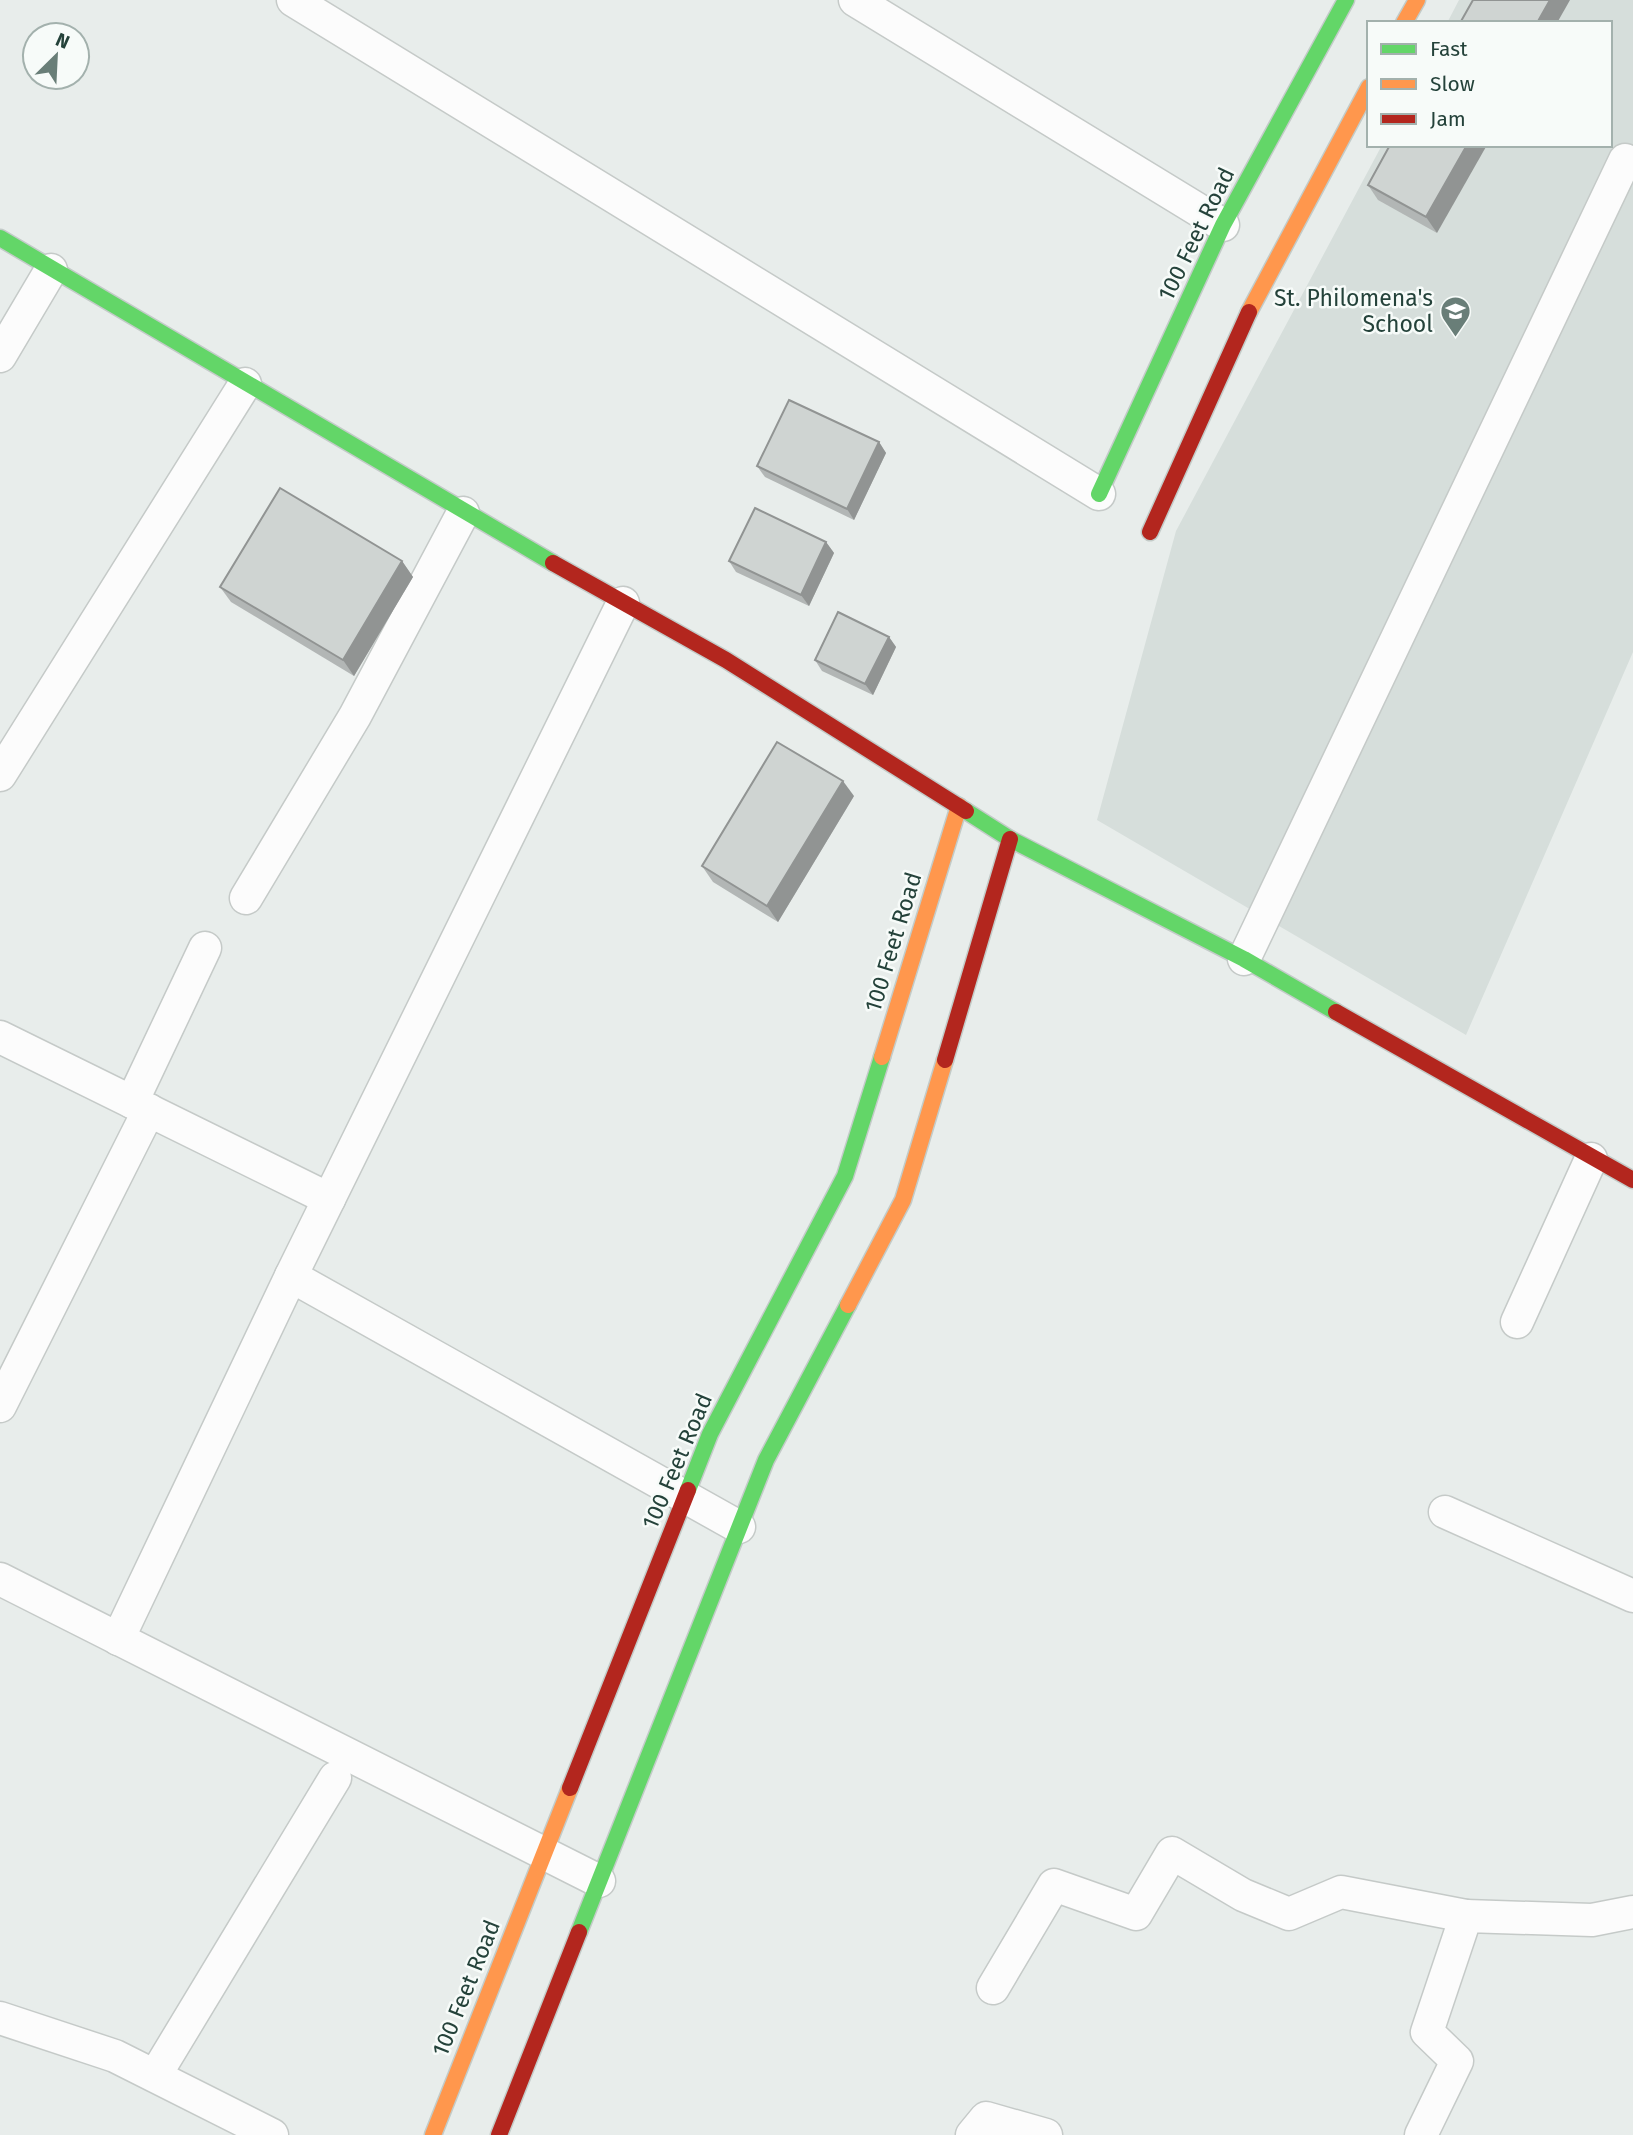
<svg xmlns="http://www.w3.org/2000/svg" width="1633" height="2135" font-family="'Fira Sans',sans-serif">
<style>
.built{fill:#d6dedb}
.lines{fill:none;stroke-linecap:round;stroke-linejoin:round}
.street-casing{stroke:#c5cac8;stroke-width:35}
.fast-casing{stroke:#c3cbc8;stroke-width:19}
.slow-casing{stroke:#c3cbc8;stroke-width:19}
.jam-casing{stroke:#c3cbc8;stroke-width:19}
.street{stroke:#fcfcfc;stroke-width:32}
.fast{stroke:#63d668;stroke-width:16}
.slow{stroke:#ff974d;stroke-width:16}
.jam{stroke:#b3261e;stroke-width:16}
.wall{fill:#b2b6b5}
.shaded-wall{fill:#919493}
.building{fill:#cfd4d2;stroke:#919493;stroke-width:2}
.labels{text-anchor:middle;stroke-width:5;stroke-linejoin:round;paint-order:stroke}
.street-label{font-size:23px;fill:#24423a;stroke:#f7fbf9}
.poi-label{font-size:23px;fill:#24423a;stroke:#f7fbf9;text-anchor:end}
</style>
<rect width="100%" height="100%" fill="#e8edeb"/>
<!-- built -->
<path class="built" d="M 1459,0 L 1633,0 L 1633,652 L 1466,1035 L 1097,820 L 1176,531 L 1382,145 L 1610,145 L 1610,23 L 1447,23 Z"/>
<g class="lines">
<defs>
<g id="street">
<path d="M 293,0 L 1099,494"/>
<path d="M 855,0 L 1223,225"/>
<path d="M 0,356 L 51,270"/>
<path d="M 0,775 L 245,384"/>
<path d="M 246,898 L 355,716 L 463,513"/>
<path d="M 1244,959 L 1625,160 L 1633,163"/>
<path d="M 0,1037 L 329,1199"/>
<path d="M 132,1102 L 205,948"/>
<path d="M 291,1276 L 739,1527"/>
<path d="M 1517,1322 L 1591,1159"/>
<path d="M 0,1406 L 149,1110"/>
<path d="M 1445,1512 L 1633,1596"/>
<path d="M 0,1579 L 599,1881"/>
<path d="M 118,1639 L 291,1276 L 623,603"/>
<path d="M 993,1988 L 1054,1885 L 1136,1914 L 1172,1853 L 1243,1895 L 1289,1914 L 1341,1892 L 1466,1916"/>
<path d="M 0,2018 L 115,2056 L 272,2135"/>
<path d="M 156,2074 L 335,1778"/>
<path d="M 972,2135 L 986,2118 L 1046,2135"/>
<path d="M 1421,2135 L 1457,2061 L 1427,2032 L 1466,1916 L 1592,1920 L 1633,1912"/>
</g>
<g id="fast">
<path d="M 0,238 L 553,563"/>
<path d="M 1099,494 L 1223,225 L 1346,0"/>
<path d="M 966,811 L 1010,839 L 1244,959 L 1336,1012"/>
<path d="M 688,1490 L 710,1434 L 845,1176 L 882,1057"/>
<path d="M 579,1932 L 766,1460 L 848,1305"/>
</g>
<g id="slow">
<path d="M 1404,23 L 1417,0"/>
<path d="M 1249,312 L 1369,87"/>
<path d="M 882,1057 L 959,806"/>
<path d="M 848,1305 L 903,1200 L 945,1060"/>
<path d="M 433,2135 L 570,1788"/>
</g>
<g id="jam">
<path d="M 1150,532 L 1249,312"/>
<path d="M 553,563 L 726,660 L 966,811"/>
<path d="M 1336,1012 L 1633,1180"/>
<path d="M 945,1060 L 1010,839"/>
<path d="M 570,1788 L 688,1490"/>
<path d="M 499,2135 L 579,1932"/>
</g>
</defs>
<!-- street casing -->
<use href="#street" class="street-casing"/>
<!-- fast casing -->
<use href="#fast" class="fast-casing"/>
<!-- slow casing -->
<use href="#slow" class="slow-casing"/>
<!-- jam casing -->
<use href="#jam" class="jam-casing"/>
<!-- street -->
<use href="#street" class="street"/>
<!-- fast -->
<use href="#fast" class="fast"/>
<!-- slow -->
<use href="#slow" class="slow"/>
<!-- jam -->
<use href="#jam" class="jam"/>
</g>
<!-- wall -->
<g class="wall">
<path d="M 1390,145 L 1437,233 L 1378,200 L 1368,185 Z"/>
<path d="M 879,442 L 886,453 L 854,520 L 765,477 L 757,466 Z"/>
<path d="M 826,542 L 834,553 L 809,606 L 736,572 L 729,561 Z"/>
<path d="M 402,561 L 413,577 L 354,676 L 231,602 L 220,587 Z"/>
<path d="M 889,637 L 896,647 L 873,695 L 822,671 L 815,660 Z"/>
<path d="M 854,796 L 778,922 L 713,882 L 702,866 Z"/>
</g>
<!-- shaded-wall -->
<g class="shaded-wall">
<path d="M 1550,0 L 1570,0 L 1557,23 L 1537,23 Z"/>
<path d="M 1467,145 L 1487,145 L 1437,233 L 1426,217 Z"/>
<path d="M 879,442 L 886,453 L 854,520 L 847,509 Z"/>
<path d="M 826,542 L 834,553 L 809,606 L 801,595 Z"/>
<path d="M 402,561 L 413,577 L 354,676 L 343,660 Z"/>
<path d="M 889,637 L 896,647 L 873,695 L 865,684 Z"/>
<path d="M 843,781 L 854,796 L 778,922 L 767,906 Z"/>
</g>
<!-- building -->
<g class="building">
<path d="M 1473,0 L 1550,0 L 1537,23 L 1460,23 Z"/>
<path d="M 1390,145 L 1467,145 L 1426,217 L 1368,185 Z"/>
<path d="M 789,400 L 879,442 L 847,509 L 757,466 Z"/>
<path d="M 280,488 L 402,561 L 343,660 L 220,587 Z"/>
<path d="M 755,508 L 826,542 L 801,595 L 729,561 Z"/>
<path d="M 838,612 L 889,637 L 865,684 L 815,660 Z"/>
<path d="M 777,742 L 843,781 L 767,906 L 702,866 Z"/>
</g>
<!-- icons -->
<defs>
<symbol id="school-pin" viewBox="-11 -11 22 30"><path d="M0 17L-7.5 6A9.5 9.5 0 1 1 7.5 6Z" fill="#697e78" stroke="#f7fbf9"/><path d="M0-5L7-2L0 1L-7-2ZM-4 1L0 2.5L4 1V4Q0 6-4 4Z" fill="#fff"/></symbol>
</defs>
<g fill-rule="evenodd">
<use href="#school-pin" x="1438" y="294" width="35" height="47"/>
</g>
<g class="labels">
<!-- street labels -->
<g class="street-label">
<text transform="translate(1196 234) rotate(-64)" y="8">100 Feet Road</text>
<text transform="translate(893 942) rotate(-73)" y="8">100 Feet Road</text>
<text transform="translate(677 1461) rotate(-67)" y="8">100 Feet Road</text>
<text transform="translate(466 1988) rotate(-68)" y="8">100 Feet Road</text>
</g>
<!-- poi labels -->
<g class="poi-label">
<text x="1433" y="306">St. Philomena's<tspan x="1433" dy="26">School</tspan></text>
</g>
</g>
<!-- legend -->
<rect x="1367" y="21" width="245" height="126" fill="#f7fbf9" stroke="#a3b1ad" stroke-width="2"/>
<rect x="1381" y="44" width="35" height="10" fill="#63d668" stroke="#a3b1ad" stroke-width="2"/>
<text x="1430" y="56" font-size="21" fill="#24423a">Fast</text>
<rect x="1381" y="79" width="35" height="10" fill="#ff974d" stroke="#a3b1ad" stroke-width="2"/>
<text x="1430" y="91" font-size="21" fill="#24423a">Slow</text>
<rect x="1381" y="114" width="35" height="10" fill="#b3261e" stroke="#a3b1ad" stroke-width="2"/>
<text x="1430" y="126" font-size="21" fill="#24423a">Jam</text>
<!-- north arrow -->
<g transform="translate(56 56) rotate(24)"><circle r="33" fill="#f7fbf9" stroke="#a3b1ad" stroke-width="2"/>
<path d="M0-5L12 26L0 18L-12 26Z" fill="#697e78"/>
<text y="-10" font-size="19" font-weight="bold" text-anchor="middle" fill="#24423a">N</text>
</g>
</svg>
